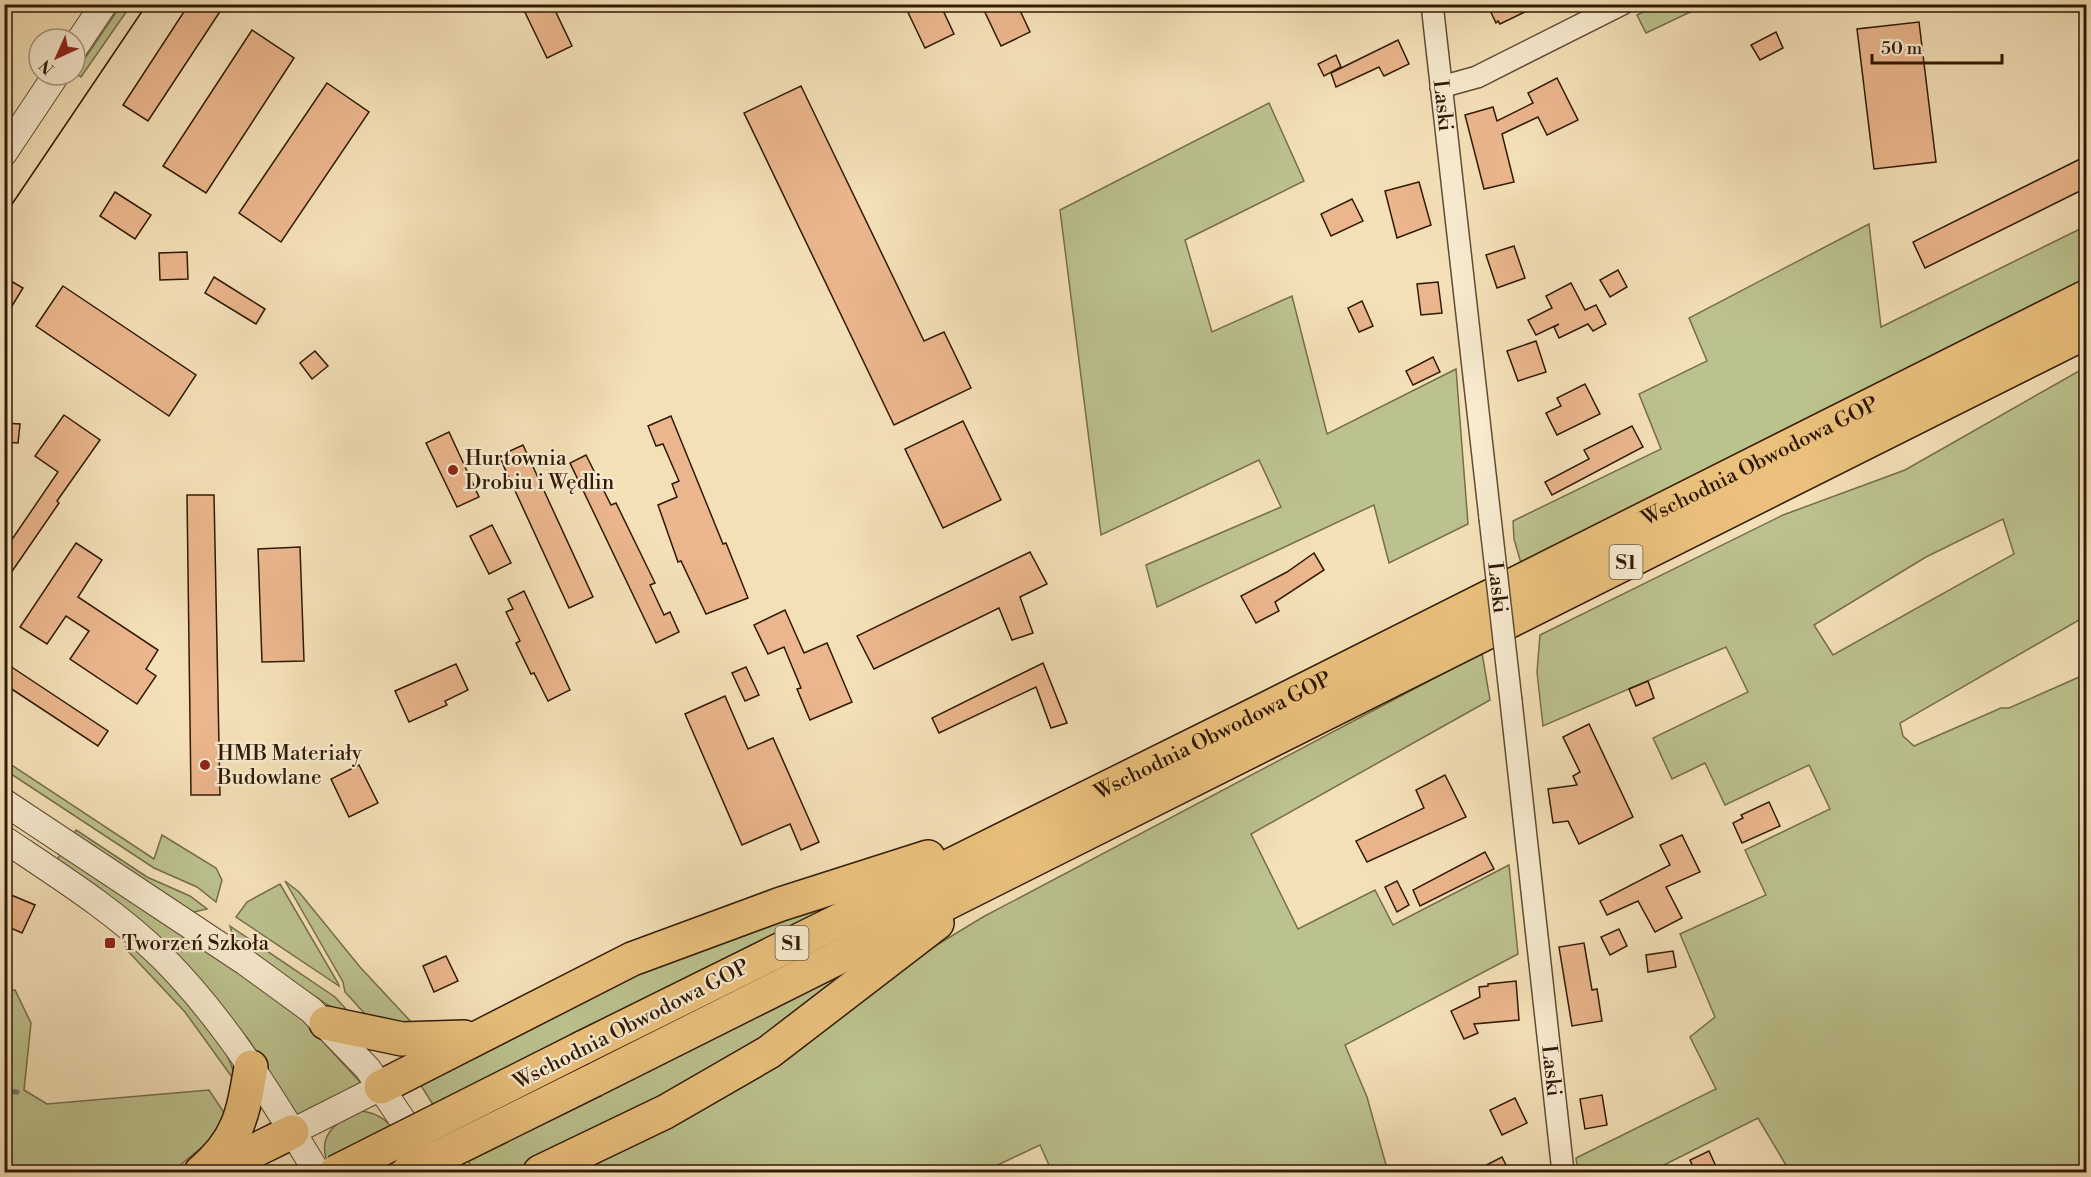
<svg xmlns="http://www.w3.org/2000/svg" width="2091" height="1177" font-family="'Libre Bodoni',serif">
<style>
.green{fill:#bcc28e;stroke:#766e4a;stroke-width:1.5;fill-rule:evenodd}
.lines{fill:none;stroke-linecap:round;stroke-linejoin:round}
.stream{stroke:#717c6b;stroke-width:5}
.building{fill:#ebb68d;stroke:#301a06;stroke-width:1.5}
.minor-casing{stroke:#614c32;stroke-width:24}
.tertiary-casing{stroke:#614c32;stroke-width:28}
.motorway-casing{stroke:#301a06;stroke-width:36}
.minor{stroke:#f8ebd0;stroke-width:21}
.tertiary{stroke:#f8ebd0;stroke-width:26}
.motorway{stroke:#eac07c;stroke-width:33}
.tram{stroke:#301a06;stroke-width:1.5}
.minor-bridge-casing{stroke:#614c32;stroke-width:24;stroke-linecap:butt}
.motorway-bridge-casing{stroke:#301a06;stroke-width:36;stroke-linecap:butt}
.minor-bridge{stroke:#f8ebd0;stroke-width:21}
.motorway-bridge{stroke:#eac07c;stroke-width:33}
.poi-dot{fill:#8f2418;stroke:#f8ebd0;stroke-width:2}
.labels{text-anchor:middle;stroke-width:4.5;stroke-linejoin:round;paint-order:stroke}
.shield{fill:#f8ebd0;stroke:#6c5943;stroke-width:1.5}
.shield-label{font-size:20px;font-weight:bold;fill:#301a06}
.street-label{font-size:21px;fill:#301a06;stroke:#f8ebd0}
.poi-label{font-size:21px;fill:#301a06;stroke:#f8ebd0;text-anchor:start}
</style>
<rect width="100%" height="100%" fill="#f4e0b7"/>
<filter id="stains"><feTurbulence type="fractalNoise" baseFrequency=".00333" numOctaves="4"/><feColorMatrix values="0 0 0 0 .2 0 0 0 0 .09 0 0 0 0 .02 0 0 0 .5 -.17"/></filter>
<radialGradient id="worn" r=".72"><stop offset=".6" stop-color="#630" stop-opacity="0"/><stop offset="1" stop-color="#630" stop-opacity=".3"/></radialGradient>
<!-- green -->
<g class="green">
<path d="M 121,5 L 131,5 L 81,77 L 75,73 Z"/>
<path d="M 1657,5 L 1657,4 L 1705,5 L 1646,33 L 1637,15 Z"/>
<path d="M 1269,103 L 1304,181 L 1185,240 L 1212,332 L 1292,296 L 1327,434 L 1456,369 L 1468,524 L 1389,563 L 1374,505 L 1157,607 L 1146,565 L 1281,507 L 1259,460 L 1101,535 L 1060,210 Z"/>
<path d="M 1869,224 L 1881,327 L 2086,226 L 2086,278 L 1521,563 L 1514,539 L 1513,521 L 1661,449 L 1639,394 L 1707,361 L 1689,318 Z"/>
<path d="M 2086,367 L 2086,616 L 1900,723 L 1903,736 L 1914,746 L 2001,708 L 2009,708 L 2086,674 L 2086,1172 L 1790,1172 L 1758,1118 L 1650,1172 L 1578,1172 L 1576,1158 L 1716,1089 L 1690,1037 L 1715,1017 L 1680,934 L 1766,895 L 1745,850 L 1830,809 L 1809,765 L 1725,805 L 1705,763 L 1672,779 L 1653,738 L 1748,692 L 1726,647 L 1543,726 L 1537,672 L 1540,635 L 1783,515 L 1905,470 ZM 2003,519 L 2014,554 L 1833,655 L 1814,625 L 1926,557 Z"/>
<path d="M 1482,653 L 1490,700 L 1251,834 L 1298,929 L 1375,890 L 1393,925 L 1509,865 L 1518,954 L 1345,1045 L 1367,1097 L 1388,1172 L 1052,1172 L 1040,1145 L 983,1172 L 562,1172 L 983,917 Z"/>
<path d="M 4,760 L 154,859 L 162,835 L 216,868 L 222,880 L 216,902 L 197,887 L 154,868 L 5,770 Z"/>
<path d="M 76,830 L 147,877 L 190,896 L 207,909 L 194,912 L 186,910 L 73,835 Z"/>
<path d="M 62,852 L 245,974 L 302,1019 L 361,1083 L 298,1116 L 248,1039 L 194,974 L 56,861 Z"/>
<path d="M 285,881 L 299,892 L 360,967 L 413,1024 L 375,1025 L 345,992 L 343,982 Z"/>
<path d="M 280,884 L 338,983 L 339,986 L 236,917 L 247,902 Z"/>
<path d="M 849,899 L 435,1108 L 417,1079 L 692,946 Z"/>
<path d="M 230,926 L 335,997 L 355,1019 L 334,1009 L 243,948 L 234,940 Z"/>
<path d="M 130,942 C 155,966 237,1047 234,1080 L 185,1012 L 125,948 Z"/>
<path d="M 883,948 L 820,1005 L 641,1111 L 518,1172 L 474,1172 L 467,1159 Z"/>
<path d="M 5,990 L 15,990 L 31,1023 L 24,1090 L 47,1104 L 209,1090 L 225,1114 L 215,1136 L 172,1172 L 5,1172 Z"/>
<path d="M 357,1111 C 393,1111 404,1146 420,1172 L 332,1172 C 315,1142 328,1126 357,1111 Z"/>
</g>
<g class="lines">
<!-- stream -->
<path class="stream" d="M 4,1091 L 17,1092"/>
</g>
<!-- building -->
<g class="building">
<path d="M 189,4 L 225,4 L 148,121 L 123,105 Z"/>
<path d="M 521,4 L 552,4 L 572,46 L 547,58 Z"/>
<path d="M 904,4 L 940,4 L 954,34 L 925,48 Z"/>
<path d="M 981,4 L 1017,4 L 1030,32 L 1001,46 Z"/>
<path d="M 1487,4 L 1541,4 L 1500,24 L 1498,21 L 1496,23 Z"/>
<path d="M 1919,22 L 1936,162 L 1874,169 L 1857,29 Z"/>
<path d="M 252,30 L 294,58 L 206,193 L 163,166 Z"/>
<path d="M 1776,32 L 1783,48 L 1760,60 L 1751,45 Z"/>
<path d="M 1398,40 L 1409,64 L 1384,76 L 1379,67 L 1336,87 L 1331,73 Z"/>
<path d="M 1336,55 L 1341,67 L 1324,76 L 1318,64 Z"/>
<path d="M 1557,78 L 1578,120 L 1547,135 L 1538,117 L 1502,134 L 1514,182 L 1484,189 L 1465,115 L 1493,107 L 1497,121 L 1533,103 L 1528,93 Z"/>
<path d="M 327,83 L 369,112 L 281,242 L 239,213 Z"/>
<path d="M 801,86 L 924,341 L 944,332 L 971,388 L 894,425 L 744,113 Z"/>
<path d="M 2086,156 L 2086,188 L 1925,268 L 1913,242 Z"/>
<path d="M 1419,182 L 1431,225 L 1397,238 L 1385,191 Z"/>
<path d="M 115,192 L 151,215 L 135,239 L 100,216 Z"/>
<path d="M 1352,199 L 1363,221 L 1331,236 L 1321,214 Z"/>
<path d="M 1514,246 L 1525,278 L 1497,288 L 1486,255 Z"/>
<path d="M 187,252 L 188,279 L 160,280 L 159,253 Z"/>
<path d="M 1618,270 L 1627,287 L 1610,297 L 1600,280 Z"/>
<path d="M 4,277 L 23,288 L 4,319 Z"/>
<path d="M 214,277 L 265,309 L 256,324 L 205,293 Z"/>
<path d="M 1438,282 L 1442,313 L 1421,315 L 1417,284 Z"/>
<path d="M 1571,283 L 1585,310 L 1596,305 L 1606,324 L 1593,331 L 1588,324 L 1559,338 L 1554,327 L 1559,324 L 1536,335 L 1528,320 L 1552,308 L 1546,296 Z"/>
<path d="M 63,286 L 196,375 L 169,416 L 36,326 Z"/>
<path d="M 1362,301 L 1373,326 L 1359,332 L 1348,308 Z"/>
<path d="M 1536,341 L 1546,372 L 1518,381 L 1507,351 Z"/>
<path d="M 315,351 L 328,366 L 312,379 L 300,363 Z"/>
<path d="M 1433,357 L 1440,372 L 1413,385 L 1406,371 Z"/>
<path d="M 1585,384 L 1600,414 L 1557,435 L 1546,413 L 1561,406 L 1557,398 Z"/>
<path d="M 64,415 L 100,440 L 57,501 L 59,503 L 4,583 L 4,551 L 58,472 L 35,456 Z"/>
<path d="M 671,416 L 723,544 L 726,543 L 748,598 L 706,614 L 681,561 L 678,562 L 658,505 L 677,497 L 672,484 L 679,481 L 663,444 L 656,446 L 648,426 Z"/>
<path d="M 963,421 L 1001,500 L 943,528 L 905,449 Z"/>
<path d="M 4,423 L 20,424 L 18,443 L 4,442 Z"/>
<path d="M 1632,426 L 1643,447 L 1552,495 L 1545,482 L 1589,459 L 1584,450 Z"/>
<path d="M 449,432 L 479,497 L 457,507 L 426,443 Z"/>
<path d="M 523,445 L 593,597 L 569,608 L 499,456 Z"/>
<path d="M 586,455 L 611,505 L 616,503 L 655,583 L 650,585 L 664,615 L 670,612 L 679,632 L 656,643 L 570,463 Z"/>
<path d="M 187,495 L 214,495 L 220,795 L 191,795 Z"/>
<path d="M 492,525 L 511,563 L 489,574 L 470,536 Z"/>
<path d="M 76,543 L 102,560 L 78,597 L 158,650 L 146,669 L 156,676 L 137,704 L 70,659 L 89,631 L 66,616 L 47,644 L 20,627 Z"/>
<path d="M 300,547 L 304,661 L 262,662 L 258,549 Z"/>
<path d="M 1030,552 L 1047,584 L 1020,597 L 1033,633 L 1012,640 L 999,608 L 874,669 L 857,636 Z"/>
<path d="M 1314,553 L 1324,570 L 1275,602 L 1279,611 L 1256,623 L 1241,596 L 1287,572 Z"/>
<path d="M 524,591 L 570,690 L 548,701 L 534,673 L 531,674 L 516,643 L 520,641 L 506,612 L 513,609 L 508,599 Z"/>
<path d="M 785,610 L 804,653 L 827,643 L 852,702 L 810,720 L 797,689 L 801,688 L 784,647 L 768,654 L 754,625 Z"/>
<path d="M 4,662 L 108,731 L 98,746 L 4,684 Z"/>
<path d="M 1043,663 L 1067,723 L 1051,728 L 1036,687 L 939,733 L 932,718 Z"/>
<path d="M 456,664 L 468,690 L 445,701 L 447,705 L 409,722 L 395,691 Z"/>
<path d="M 746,667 L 759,695 L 745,701 L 732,673 Z"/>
<path d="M 1648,681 L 1654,698 L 1636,706 L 1629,689 Z"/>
<path d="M 725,696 L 748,749 L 773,738 L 819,842 L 801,850 L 790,824 L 742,845 L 685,714 Z"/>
<path d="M 1589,724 L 1633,817 L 1579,844 L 1568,821 L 1553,823 L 1548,789 L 1577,785 L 1573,776 L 1580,772 L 1563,737 Z"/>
<path d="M 359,765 L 378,803 L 349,817 L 331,779 Z"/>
<path d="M 1445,775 L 1466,817 L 1367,862 L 1356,841 L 1424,808 L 1416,790 Z"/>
<path d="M 1769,802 L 1780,826 L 1742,843 L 1733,823 L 1743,818 L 1741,815 Z"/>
<path d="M 1682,835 L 1700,872 L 1666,887 L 1682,918 L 1655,932 L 1638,901 L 1607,915 L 1600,901 L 1670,865 L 1660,845 Z"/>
<path d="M 1485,852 L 1494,869 L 1420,906 L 1413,890 Z"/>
<path d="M 1397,881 L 1409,905 L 1397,912 L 1385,887 Z"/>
<path d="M 4,892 L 35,905 L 22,933 L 4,925 Z"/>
<path d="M 1619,929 L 1627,946 L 1610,955 L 1601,937 Z"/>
<path d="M 1584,943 L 1592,990 L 1597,989 L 1602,1021 L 1572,1026 L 1559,947 Z"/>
<path d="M 1673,951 L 1676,967 L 1648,972 L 1646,955 Z"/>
<path d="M 446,956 L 458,981 L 434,992 L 423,966 Z"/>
<path d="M 1516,981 L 1519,1020 L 1474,1024 L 1478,1033 L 1464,1039 L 1451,1011 L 1480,997 L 1479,987 L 1488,986 L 1488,984 Z"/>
<path d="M 1602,1095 L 1607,1125 L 1585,1129 L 1580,1099 Z"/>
<path d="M 1515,1098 L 1527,1123 L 1502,1135 L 1490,1110 Z"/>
<path d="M 1709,1151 L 1719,1173 L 1696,1173 L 1690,1160 Z"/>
<path d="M 1502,1157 L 1510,1173 L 1471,1173 Z"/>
</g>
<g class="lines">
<defs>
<g id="minor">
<path id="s1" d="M 1432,4 L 1490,518"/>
<path d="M 1441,87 L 1477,77 L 1622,4"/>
<path id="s2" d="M 1511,701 L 1563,1172"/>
</g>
<g id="tertiary">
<path d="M 75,47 L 104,4"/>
<path d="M 4,153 L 56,75"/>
<path d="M 4,802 L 245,962 L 311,1010 L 368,1069 L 422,1149"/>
<path d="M 4,839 C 59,876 115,911 162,957 C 225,1020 271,1096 317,1172"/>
<path d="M 292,1132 L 381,1087"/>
</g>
<g id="motorway">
<path d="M 326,1023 L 402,1039 L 464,1037"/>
<path id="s3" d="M 582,1048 L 1268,708 L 2086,297"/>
<path d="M 594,1080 L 2086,332"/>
<path d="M 381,1087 L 632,959 L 781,904 L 928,857"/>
<path d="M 201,1172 C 239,1140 243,1114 251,1067"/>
<path d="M 211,1172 L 292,1132"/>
<path d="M 540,1172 L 665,1112 L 769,1052 L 937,923"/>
</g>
</defs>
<!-- minor casing -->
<use href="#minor" class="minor-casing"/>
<!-- tertiary casing -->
<use href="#tertiary" class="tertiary-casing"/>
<!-- motorway casing -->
<use href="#motorway" class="motorway-casing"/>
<!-- minor -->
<use href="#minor" class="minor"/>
<!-- tertiary -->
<use href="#tertiary" class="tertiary"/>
<!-- motorway -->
<use href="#motorway" class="motorway"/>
<!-- tram -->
<path class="tram" d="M 4,216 L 147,4"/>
<defs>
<g id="minor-bridge">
<path id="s4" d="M 1490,518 L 1511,701"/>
</g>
<g id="motorway-bridge">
<path d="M 336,1172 L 582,1048"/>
<path d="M 408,1172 L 594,1080"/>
</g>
</defs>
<!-- minor-bridge casing -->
<use href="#minor-bridge" class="minor-bridge-casing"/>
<!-- motorway-bridge casing -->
<use href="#motorway-bridge" class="motorway-bridge-casing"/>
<!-- minor-bridge -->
<use href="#minor-bridge" class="minor-bridge"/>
<!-- motorway-bridge -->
<use href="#motorway-bridge" class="motorway-bridge"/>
</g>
<!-- markers -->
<g class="poi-dot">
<circle cx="453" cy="470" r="6"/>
<circle cx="205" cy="765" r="6"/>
<rect x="104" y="937" width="12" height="12" rx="3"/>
</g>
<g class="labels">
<!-- shield labels -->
<g class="shield">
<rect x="1609.5" y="545" width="33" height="34" rx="4.5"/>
<rect x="775.5" y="926" width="33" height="34" rx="4.5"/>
</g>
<g class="shield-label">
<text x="1626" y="569">S1</text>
<text x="792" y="950">S1</text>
</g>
<!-- street labels -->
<g class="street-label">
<text dy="7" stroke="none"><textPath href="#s1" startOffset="102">Laski</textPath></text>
<text dy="7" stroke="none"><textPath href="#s3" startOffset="1316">Wschodnia Obwodowa GOP</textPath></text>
<text dy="7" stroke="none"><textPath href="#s4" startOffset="70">Laski</textPath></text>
<text dy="7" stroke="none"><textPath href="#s3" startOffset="704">Wschodnia Obwodowa GOP</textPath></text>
<text transform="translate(631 1024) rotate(-27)" y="7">Wschodnia Obwodowa GOP</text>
<text dy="7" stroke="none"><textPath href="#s2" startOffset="372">Laski</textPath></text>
</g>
<!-- poi labels -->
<g class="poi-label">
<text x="465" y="465">Hurtownia<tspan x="465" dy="24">Drobiu i Wędlin</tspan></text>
<text x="217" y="760">HMB Materiały<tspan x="217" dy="24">Budowlane</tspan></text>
<text x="122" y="950">Tworzeń Szkoła</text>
</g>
</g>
<!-- margin -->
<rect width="2091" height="1177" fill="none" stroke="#f4e0b7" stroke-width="24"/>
<rect x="6" y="6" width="2079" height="1165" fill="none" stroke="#301a06" stroke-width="3"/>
<rect x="12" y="12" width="2067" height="1153" fill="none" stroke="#301a06" stroke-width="1.5"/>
<!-- north arrow -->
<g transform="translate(57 57) rotate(225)"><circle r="28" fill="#f8ebd0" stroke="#a8977f" stroke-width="1.5"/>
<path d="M0-4.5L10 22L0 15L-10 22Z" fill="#8f2418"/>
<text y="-9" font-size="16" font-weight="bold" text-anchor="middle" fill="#301a06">N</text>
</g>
<!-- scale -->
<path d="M1872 54v9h130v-9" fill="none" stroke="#301a06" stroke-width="3"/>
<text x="1881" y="54" font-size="18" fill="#301a06" stroke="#f8ebd0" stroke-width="4.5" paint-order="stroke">50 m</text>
<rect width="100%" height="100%" filter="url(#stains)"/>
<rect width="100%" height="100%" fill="url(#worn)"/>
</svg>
